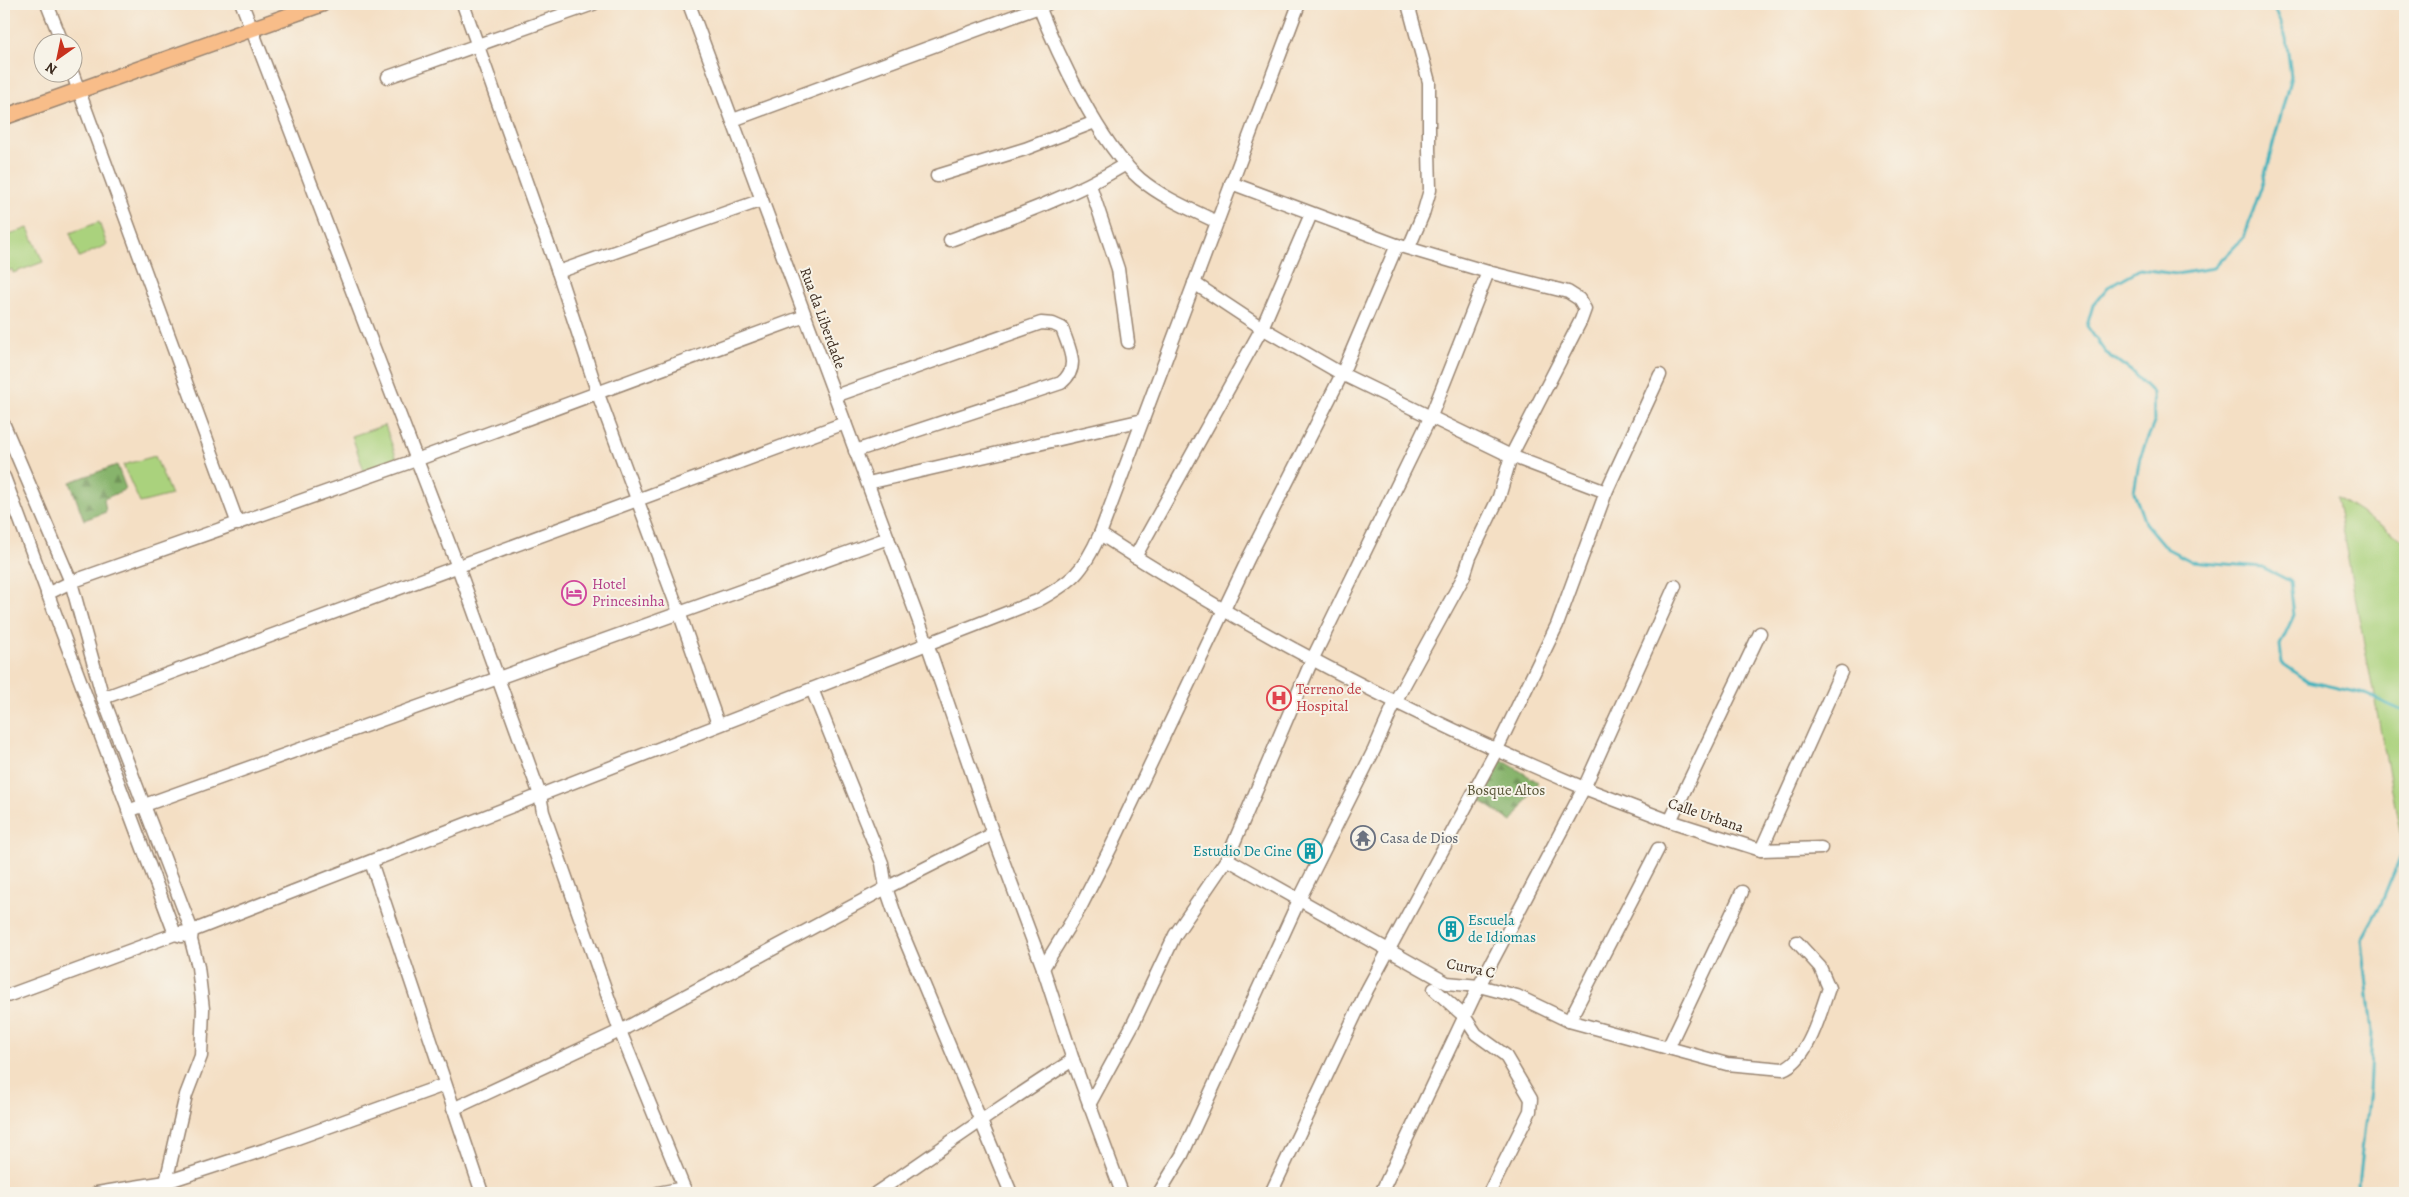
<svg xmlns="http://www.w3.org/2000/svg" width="2409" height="1197" font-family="Alegreya,serif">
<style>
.green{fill:#aad27d;stroke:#727e4e}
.forest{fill:url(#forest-firs);stroke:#616f45}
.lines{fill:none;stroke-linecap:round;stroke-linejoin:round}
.stream{stroke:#44b3bd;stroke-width:3}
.minor-casing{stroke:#988471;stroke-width:15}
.major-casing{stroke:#988471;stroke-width:18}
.minor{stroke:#fff;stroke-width:12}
.major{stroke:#f8bd89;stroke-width:15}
.labels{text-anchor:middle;stroke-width:4;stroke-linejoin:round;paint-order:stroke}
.street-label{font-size:15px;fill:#3b2a1e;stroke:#f7f3e8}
.hotel-label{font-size:15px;fill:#b23c85;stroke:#f7f3e8;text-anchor:start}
.health-label{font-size:15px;fill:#be3a42;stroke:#f7f3e8;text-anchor:start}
.park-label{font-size:15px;fill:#575436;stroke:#f7f3e8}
.worship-label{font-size:15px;fill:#5b616d;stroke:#f7f3e8;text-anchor:start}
.culture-label{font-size:15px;fill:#0d838f;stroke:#f7f3e8;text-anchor:end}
</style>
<defs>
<pattern id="forest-firs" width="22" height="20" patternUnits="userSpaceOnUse" patternTransform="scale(1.25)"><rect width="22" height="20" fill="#87b46c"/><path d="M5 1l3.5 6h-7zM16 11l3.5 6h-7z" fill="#709358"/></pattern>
</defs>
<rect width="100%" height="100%" fill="#f7f3e8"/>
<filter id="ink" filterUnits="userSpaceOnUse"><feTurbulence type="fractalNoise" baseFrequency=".02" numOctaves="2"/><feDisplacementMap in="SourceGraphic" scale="10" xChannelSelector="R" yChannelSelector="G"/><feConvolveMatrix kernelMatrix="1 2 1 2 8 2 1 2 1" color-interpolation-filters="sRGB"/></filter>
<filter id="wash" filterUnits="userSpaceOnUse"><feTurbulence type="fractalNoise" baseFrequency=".0096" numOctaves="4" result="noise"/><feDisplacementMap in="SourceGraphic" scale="20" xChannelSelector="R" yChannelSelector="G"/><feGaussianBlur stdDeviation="1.12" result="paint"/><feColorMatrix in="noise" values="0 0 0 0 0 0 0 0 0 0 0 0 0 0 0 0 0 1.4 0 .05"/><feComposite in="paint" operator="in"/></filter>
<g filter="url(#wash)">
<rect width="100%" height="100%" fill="#f4dfc4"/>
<!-- green -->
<g class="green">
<path d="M 99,222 L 107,245 L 79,257 L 70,233 Z"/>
<path d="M 28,228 L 43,262 L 13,273 L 12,269 L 4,274 L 4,237 Z"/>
<path d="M 385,425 L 397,459 L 364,471 L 352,436 Z"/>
<path d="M 155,456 L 171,495 L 140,503 L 123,465 Z"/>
<path d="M 2336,497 L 2405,541 L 2405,858 Z"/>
</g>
<!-- forest -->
<g class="forest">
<path d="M 117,465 L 126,489 L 104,499 L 106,512 L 84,520 L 70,482 Z"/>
<path d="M 1499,758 L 1538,782 L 1512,822 L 1477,798 Z"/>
</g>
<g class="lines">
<!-- stream -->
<g class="stream">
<path d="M 2273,4 L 2286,38 L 2291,76 L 2263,182 L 2244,237 L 2214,268 L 2176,274 L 2140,269 L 2108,287 L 2093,305 L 2087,326 L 2105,352 L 2131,371 L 2153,393 L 2154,423 L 2140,457 L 2134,492 L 2145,523 L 2166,548 L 2191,561 L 2262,567 L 2290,581 L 2294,615 L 2280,645 L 2282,663 L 2308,681 L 2365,694 L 2405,712"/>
<path d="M 2357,1193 L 2369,1091 L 2372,1032 L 2362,939 L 2381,904 L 2405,846"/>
</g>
</g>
</g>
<g filter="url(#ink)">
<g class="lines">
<defs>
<g id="minor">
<path d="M 47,4 L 62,42"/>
<path d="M 242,4 L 458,567 L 540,795 L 543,812 L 620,1031 L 686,1193"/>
<path d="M 463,4 L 558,272 L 598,394 L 679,612 L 718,724"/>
<path d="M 689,4 L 927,643 L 993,834 L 1043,968 L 1073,1060 L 1122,1193"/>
<path d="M 1038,4 C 1057,53 1100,145 1140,179 C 1163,198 1190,209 1217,222"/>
<path d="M 1408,4 L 1429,82 L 1429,149 L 1430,190 L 1423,214 L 1409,247"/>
<path d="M 72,72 L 238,524"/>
<path d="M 388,77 L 593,4"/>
<path d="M 733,120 L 1047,4"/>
<path d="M 937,176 L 1025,149 L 1095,122"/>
<path d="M 1090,185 L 1118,269 L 1128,342"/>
<path d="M 950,240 C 1011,218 1071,197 1126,164"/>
<path d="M 558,272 L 762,200"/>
<path d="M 1194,283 L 1262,328 L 1342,374 L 1511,456 L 1606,492"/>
<path d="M 835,396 L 1041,323 L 1053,324 L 1062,328 C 1069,349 1081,367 1061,383 L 855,451"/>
<path d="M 4,425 L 71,582 L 103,698 L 192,931 L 191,940 L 198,967 L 203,1009 L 201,1056 L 186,1095 L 166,1182 L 165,1193"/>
<path d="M 4,477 L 175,934 L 182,936"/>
<path d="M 868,483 L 1143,420"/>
<path d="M 1100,534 C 1253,634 1416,717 1584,788 L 1479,986 L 1381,1193"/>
<path d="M 1135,557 L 1262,328 L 1311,214"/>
<path d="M 1675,586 L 1584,788 L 1670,821 L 1761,850 L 1821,848"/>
<path d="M 47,594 L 71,582 L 416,460 L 805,316"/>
<path d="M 812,689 L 882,863 L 886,888 L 898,923 L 1011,1193"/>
<path d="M 103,698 L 845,423"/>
<path d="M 128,811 L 888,538"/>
<path d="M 1670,821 L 1760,633"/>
<path d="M 1761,850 L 1841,672"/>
<path d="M 1227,859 L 1447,983 L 1479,986 L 1517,996 L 1569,1021 L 1727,1064 L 1783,1069 C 1809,1059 1820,1013 1829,988 L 1820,967 L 1797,942"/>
<path d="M 371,862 L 482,1193"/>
<path d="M 1043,968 L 1081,906 L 1111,847 L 1249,557 L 1342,374 L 1397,245"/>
<path d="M 1434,989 L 1464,1016 L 1476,1034 L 1505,1055 L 1531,1099 L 1530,1111 L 1489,1193"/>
<path d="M 4,997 L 175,934 L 192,931 C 474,822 754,709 1037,601 C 1073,581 1083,572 1100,534 L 1299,4"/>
<path d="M 1569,1021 L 1658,849"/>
<path d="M 1668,1048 L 1742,892"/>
<path d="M 1089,1105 L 1132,1026 L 1175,935 L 1227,859 L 1312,660 L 1431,416 L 1488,272"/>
<path d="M 453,1109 L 620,1031 L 886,888 L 993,834"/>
<path d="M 97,1193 L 166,1182 L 264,1150 L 444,1085"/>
<path d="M 658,1193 L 684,1188"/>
<path d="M 876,1193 C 942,1149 1005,1102 1073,1060"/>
<path d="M 1159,1193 L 1182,1155 L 1299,900 L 1374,750 L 1396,700 L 1464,576 L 1470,557 L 1499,497 L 1511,456 L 1581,320 L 1585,309 L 1579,299 L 1568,292 L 1488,272 L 1397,245 L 1231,183"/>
<path d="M 1271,1193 L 1367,990 L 1496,751 L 1557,625 L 1606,492 L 1660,375"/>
</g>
<path id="major" d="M 4,117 L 322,4"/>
</defs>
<!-- minor casing -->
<use href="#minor" class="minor-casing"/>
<!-- major casing -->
<use href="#major" class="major-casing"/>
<!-- minor -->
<use href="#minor" class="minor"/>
<!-- major -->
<use href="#major" class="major"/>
</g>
</g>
<!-- icons -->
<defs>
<symbol id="hotel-ring" viewBox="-11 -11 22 22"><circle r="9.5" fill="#f7f3e8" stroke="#d1479c" stroke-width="1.5"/><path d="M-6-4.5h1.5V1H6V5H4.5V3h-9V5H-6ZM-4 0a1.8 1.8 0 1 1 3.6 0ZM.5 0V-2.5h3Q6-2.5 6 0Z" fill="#d1479c"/></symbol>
<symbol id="hospital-ring" viewBox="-11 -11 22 22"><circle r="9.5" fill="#f7f3e8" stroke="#e0444e" stroke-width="1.5"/><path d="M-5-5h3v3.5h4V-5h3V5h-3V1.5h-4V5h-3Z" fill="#e0444e"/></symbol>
<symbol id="temple-ring" viewBox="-11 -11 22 22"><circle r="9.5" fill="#f7f3e8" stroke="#6b7280" stroke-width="1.5"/><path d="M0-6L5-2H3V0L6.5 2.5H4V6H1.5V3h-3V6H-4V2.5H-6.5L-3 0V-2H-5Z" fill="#6b7280"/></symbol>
<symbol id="building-ring" viewBox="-11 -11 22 22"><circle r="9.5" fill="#f7f3e8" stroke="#0f9aa8" stroke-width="1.5"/><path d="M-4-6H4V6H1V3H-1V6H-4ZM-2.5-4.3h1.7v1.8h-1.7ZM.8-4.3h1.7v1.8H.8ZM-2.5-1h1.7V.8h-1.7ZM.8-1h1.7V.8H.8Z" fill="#0f9aa8"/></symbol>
</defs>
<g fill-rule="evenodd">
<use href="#hotel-ring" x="560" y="579" width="28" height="28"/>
<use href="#hospital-ring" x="1265" y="684" width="28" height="28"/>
<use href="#temple-ring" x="1349" y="824" width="28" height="28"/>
<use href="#building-ring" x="1296" y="837" width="28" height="28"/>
<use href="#building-ring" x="1437" y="915" width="28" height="28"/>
</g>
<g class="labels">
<!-- street labels -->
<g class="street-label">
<text transform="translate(823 318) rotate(70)" y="5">Rua da Liberdade</text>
<text transform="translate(1706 815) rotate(19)" y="5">Calle Urbana</text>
<text transform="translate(1471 968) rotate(12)" y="5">Curva C</text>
</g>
<!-- hotel labels -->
<g class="hotel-label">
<text x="592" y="589">Hotel<tspan x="592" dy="17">Princesinha</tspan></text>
</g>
<!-- health labels -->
<g class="health-label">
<text x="1296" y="694">Terreno de<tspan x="1296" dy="17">Hospital</tspan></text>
</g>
<!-- park labels -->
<g class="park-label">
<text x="1506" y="795">Bosque Altos</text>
</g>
<!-- worship labels -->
<g class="worship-label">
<text x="1380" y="843">Casa de Dios</text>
</g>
<!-- culture labels -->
<g class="culture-label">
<text x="1292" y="856">Estudio De Cine</text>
<text x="1468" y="925" text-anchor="start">Escuela<tspan x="1468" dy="17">de Idiomas</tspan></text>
</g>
</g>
<!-- margin -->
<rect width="2409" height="1197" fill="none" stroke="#f7f3e8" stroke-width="20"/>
<!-- north arrow -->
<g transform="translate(58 58) rotate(213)"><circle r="24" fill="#f7f3e8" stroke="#aca397"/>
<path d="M0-4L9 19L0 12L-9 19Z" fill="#c8321e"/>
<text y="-8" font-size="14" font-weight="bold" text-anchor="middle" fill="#3b2a1e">N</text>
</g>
</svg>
